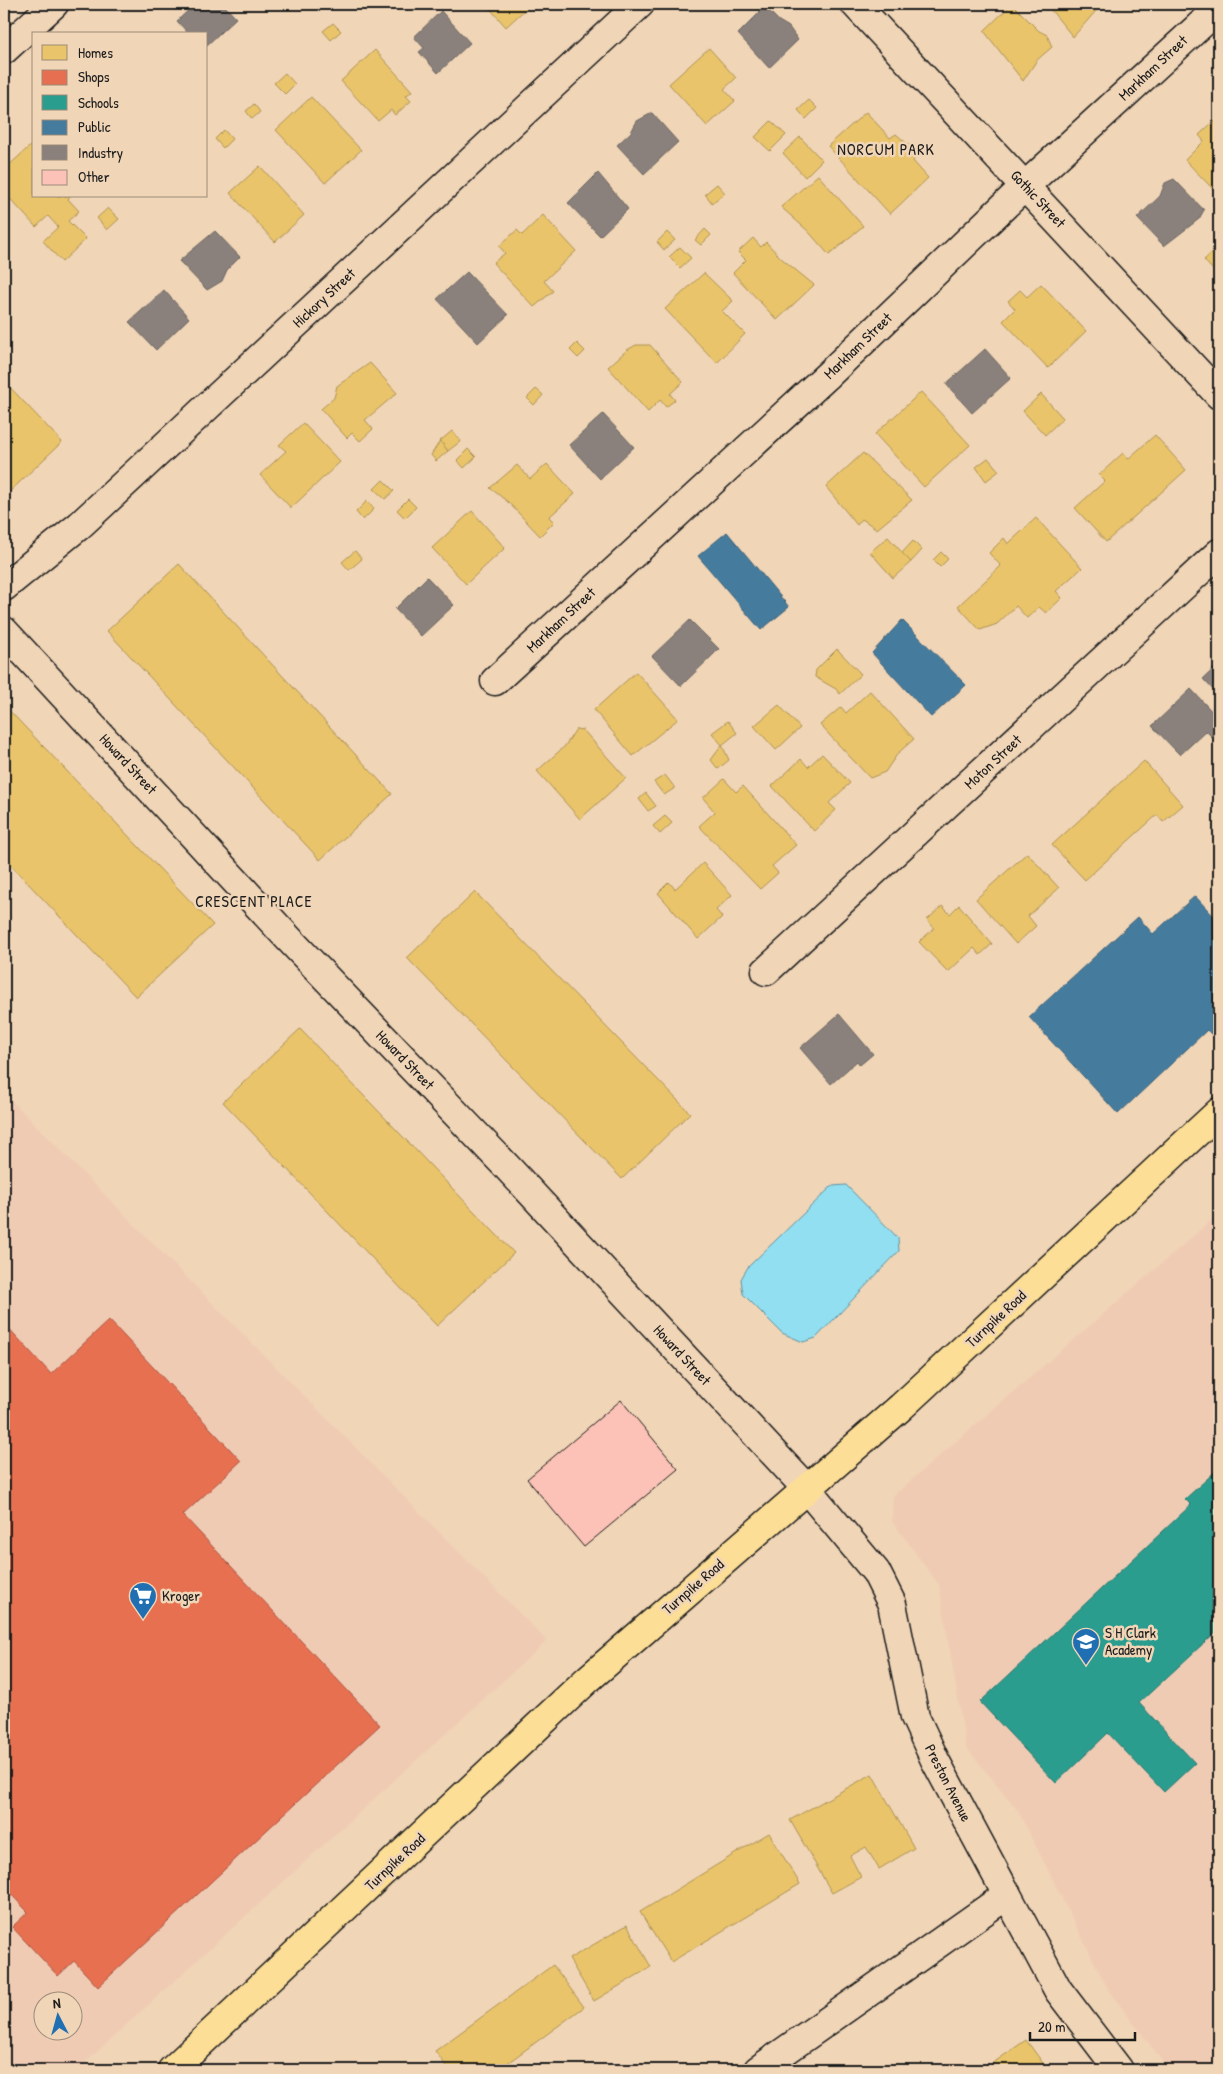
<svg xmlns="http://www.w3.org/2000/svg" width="1223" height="2074" font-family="'Patrick Hand',sans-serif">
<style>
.built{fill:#f0cbb4;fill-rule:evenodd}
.water{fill:#91dff1;stroke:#62919c}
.homes{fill:#e9c46a;stroke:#ac9253}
.shops{fill:#e76f51;stroke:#aa5641}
.schools{fill:#2a9d8f;stroke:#26766c}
.public{fill:#457b9d;stroke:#395e76}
.industry{fill:#8a817c;stroke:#69635f}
.building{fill:#fdc2b7;stroke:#1c1c1c}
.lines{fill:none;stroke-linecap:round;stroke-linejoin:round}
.minor-casing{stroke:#1c1c1c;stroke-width:31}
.major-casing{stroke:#1c1c1c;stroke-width:31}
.minor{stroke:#f0d5b7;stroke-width:28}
.major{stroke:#fdde96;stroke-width:28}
.labels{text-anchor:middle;stroke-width:5;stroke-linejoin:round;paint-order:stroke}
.street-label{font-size:15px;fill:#1c1c1c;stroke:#f0d5b7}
.poi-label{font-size:15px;fill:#1c1c1c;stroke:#f0d5b7;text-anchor:start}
.neighbourhood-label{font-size:16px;letter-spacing:1px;fill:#1c1c1c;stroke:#f0d5b7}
</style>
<rect width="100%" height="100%" fill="#f0d5b7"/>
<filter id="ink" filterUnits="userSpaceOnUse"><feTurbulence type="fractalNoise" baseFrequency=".02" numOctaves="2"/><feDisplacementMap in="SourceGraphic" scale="10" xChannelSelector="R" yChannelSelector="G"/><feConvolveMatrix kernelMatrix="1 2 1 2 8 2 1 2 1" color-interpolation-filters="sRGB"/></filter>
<g filter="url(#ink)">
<!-- built -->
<g class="built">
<path d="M 4,1093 L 547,1641 L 77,2070 L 4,2070 ZM 42,2002 L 72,2002 L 72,2032 L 42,2032 Z"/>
<path d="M 1214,1218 L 1219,1223 L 1219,2070 L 1169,2070 L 1109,1991 L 1017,1809 L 966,1747 L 939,1585 L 892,1521 L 893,1496 Z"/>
</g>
<!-- water -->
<path class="water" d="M 846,1185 L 898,1238 L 899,1251 L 816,1338 L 803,1342 L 782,1333 L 743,1294 L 741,1279 L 748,1267 L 832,1186 Z"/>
<!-- homes -->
<g class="homes">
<path d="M 486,4 L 531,4 L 506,27 Z"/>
<path d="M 1012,4 L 1039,31 L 1047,35 L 1052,47 L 1037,60 L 1023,81 L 984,31 Z"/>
<path d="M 1046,4 L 1102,4 L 1073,37 Z"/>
<path d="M 333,23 L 341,31 L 331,40 L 323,31 Z"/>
<path d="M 709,48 L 736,78 L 724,89 L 735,101 L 707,126 L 669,84 Z"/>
<path d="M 375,50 L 412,91 L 406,96 L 411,101 L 395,115 L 391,110 L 378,121 L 341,81 Z"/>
<path d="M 285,73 L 295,84 L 285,94 L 274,83 Z"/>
<path d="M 311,97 L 361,150 L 325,183 L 276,130 Z"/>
<path d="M 809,100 L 817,108 L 806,119 L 798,110 Z"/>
<path d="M 254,104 L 260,112 L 252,119 L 246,111 Z"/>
<path d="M 866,112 L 890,138 L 896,134 L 918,153 L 913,161 L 928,178 L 890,214 L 828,146 Z"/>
<path d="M 771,121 L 786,135 L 770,151 L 755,137 Z"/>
<path d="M 1214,121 L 1219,126 L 1219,184 L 1213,189 L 1185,160 L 1204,141 L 1199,135 Z"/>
<path d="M 224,130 L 232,139 L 223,148 L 215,139 Z"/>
<path d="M 800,137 L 822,160 L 805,177 L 783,153 Z"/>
<path d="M 30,146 L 34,151 L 34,196 L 70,196 L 68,199 L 79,211 L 68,221 L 86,239 L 62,262 L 43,241 L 58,227 L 48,216 L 36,227 L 4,192 L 4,170 Z"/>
<path d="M 260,166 L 304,215 L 275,242 L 230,193 Z"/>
<path d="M 818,175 L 863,226 L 829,255 L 808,231 L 781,207 Z"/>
<path d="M 717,184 L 725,193 L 712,203 L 705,194 Z"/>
<path d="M 108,208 L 119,219 L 107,230 L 97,218 Z"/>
<path d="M 543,215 L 576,251 L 544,281 L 553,291 L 534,307 L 493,263 L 505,253 L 499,246 L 517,230 L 522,235 Z"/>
<path d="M 705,229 L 711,235 L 701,245 L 695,240 Z"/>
<path d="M 667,232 L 675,240 L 664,250 L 657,242 Z"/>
<path d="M 753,238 L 761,247 L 766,242 L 781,258 L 814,285 L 777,320 L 733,273 L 746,260 L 738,252 Z"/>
<path d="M 1219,246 L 1219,277 L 1204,260 Z"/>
<path d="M 680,247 L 691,258 L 680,268 L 669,257 Z"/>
<path d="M 704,273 L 733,301 L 722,311 L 745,334 L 717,363 L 665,309 Z"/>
<path d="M 1041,284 L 1086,331 L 1048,368 L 1003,321 L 1015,309 L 1008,301 L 1020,290 L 1027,297 Z"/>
<path d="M 577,343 L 585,351 L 578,358 L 570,350 Z"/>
<path d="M 636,345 L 650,345 L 683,382 L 670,394 L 675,400 L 666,407 L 660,400 L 648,412 L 608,367 L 627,350 Z"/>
<path d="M 370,363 L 397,393 L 365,420 L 373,429 L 360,441 L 352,433 L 347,438 L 321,409 L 334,398 L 337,386 Z"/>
<path d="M 4,381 L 62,442 L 4,497 Z"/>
<path d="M 536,389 L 543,395 L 534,405 L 527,398 Z"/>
<path d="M 921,392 L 970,445 L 924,487 L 875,434 Z"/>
<path d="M 1041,394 L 1063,418 L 1045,435 L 1023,411 Z"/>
<path d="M 303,423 L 340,462 L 291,508 L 260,475 L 286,451 L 279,445 Z"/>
<path d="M 452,431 L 461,441 L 448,451 L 440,441 Z"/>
<path d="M 1155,435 L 1186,470 L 1106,542 L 1075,508 L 1105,481 L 1099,475 L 1123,453 L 1128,459 Z"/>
<path d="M 440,441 L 448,451 L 436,461 L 431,455 Z"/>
<path d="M 468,449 L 476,457 L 464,468 L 457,460 Z"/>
<path d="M 863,453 L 912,500 L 877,529 L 862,519 L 857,525 L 826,487 Z"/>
<path d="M 988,458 L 999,471 L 986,481 L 976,467 Z"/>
<path d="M 547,464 L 575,494 L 549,517 L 554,522 L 540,536 L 508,502 L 490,488 L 517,465 L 530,479 Z"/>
<path d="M 383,480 L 394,491 L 385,499 L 374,489 Z"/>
<path d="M 408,499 L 416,507 L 405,518 L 397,510 Z"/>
<path d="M 367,501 L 374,509 L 363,520 L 356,512 Z"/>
<path d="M 472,511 L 505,548 L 466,584 L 432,548 Z"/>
<path d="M 1036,518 L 1082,568 L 1056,591 L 1062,598 L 1046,613 L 1039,607 L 1027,618 L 1016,606 L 997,624 L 980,630 L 958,606 L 1001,566 L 989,553 L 1004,538 L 1008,544 Z"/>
<path d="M 888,537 L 911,562 L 893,578 L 870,552 Z"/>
<path d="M 913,541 L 922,550 L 911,562 L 902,553 Z"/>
<path d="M 355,551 L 362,559 L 349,570 L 342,562 Z"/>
<path d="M 941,552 L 948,559 L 940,567 L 933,560 Z"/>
<path d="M 179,564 L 392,794 L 320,860 L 107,631 Z"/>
<path d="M 837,649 L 861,674 L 840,694 L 836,689 L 815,677 L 816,670 Z"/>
<path d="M 636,672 L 678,719 L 633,756 L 594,710 Z"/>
<path d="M 870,691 L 914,739 L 898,753 L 885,772 L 870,778 L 820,725 L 841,707 L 846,713 Z"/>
<path d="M 4,705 L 213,925 L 136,997 L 4,858 Z"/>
<path d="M 779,705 L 800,728 L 776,750 L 754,726 Z"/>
<path d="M 728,721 L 737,733 L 722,745 L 712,733 Z"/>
<path d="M 576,729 L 583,730 L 626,778 L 580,819 L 537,771 L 565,746 Z"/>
<path d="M 722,745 L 729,760 L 718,769 L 711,760 Z"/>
<path d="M 822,754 L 850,783 L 829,803 L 836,810 L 814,831 L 772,786 L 801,759 L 808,767 Z"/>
<path d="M 1144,761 L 1183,805 L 1163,822 L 1157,815 L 1085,880 L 1052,845 Z"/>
<path d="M 665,775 L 675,788 L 664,795 L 654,782 Z"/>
<path d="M 724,779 L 736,792 L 743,786 L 796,845 L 772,866 L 778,873 L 760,889 L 699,826 L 715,812 L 703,798 Z"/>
<path d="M 646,793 L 656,806 L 648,811 L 639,799 Z"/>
<path d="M 665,816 L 672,823 L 660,834 L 653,826 Z"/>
<path d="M 1027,853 L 1059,888 L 1028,916 L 1036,926 L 1016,944 L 976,899 Z"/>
<path d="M 703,863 L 732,895 L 716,910 L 722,917 L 698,939 L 658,893 L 669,882 L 675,889 Z"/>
<path d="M 475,892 L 690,1113 L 622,1179 L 407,958 Z"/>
<path d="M 959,905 L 992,944 L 980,955 L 974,948 L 948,972 L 919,942 L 934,928 L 927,920 L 942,906 L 950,914 Z"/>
<path d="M 300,1029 L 514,1253 L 437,1326 L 223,1102 Z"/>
<path d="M 872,1774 L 914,1848 L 879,1869 L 866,1847 L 850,1856 L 861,1877 L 832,1893 L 790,1820 Z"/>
<path d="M 769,1833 L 800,1884 L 671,1962 L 640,1912 Z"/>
<path d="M 627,1925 L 651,1967 L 594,2001 L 569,1959 Z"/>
<path d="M 553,1965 L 584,2007 L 498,2070 L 449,2070 L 435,2051 Z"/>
<path d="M 1026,2040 L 1048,2070 L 983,2070 Z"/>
</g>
<!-- shops -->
<path class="shops" d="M 109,1320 L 241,1461 L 183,1515 L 380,1725 L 98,1987 L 74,1961 L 58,1976 L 12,1927 L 28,1912 L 4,1887 L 4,1323 L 51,1374 Z"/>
<!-- schools -->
<path class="schools" d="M 1219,1468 L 1219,1629 L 1139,1703 L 1195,1763 L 1164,1792 L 1108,1733 L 1056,1783 L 980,1702 L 1191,1505 L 1185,1499 Z"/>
<!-- public -->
<g class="public">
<path d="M 727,532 L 789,607 L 761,630 L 698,556 Z"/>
<path d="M 902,620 L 966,685 L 931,717 L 872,653 Z"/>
<path d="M 1195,896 L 1219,922 L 1219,1035 L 1215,1038 L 1207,1030 L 1118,1114 L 1029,1017 L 1138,917 L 1153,934 Z"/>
</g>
<!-- industry -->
<g class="industry">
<path d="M 195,4 L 223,4 L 236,18 L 206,46 L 206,34 L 189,34 L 177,21 Z"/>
<path d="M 765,7 L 779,21 L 789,27 L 798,40 L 769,68 L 738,34 Z"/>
<path d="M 441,11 L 470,43 L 438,73 L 419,52 L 424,48 L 414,37 Z"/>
<path d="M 652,113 L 678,142 L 644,174 L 617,145 L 631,132 L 637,121 Z"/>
<path d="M 598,173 L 628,209 L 600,236 L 568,203 Z"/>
<path d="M 1174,179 L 1204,210 L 1199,219 L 1164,246 L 1137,218 L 1160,196 L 1165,183 Z"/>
<path d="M 215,231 L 240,257 L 227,270 L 222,281 L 207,290 L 179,261 Z"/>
<path d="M 467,272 L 508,315 L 478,343 L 437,299 Z"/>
<path d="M 164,290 L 189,318 L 156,350 L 129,322 Z"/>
<path d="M 985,349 L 1011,378 L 972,413 L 946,384 Z"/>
<path d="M 603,414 L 634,447 L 600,479 L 569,445 Z"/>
<path d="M 427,577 L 454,605 L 421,636 L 395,609 Z"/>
<path d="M 690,620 L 719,649 L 681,686 L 652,656 Z"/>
<path d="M 1219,664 L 1219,696 L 1203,679 Z"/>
<path d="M 1191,689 L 1219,719 L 1219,733 L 1213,738 L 1206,731 L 1180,755 L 1152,726 Z"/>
<path d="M 839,1014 L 873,1054 L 860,1065 L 857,1061 L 831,1084 L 800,1048 Z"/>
</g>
<!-- building -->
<path class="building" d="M 621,1400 L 678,1469 L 584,1547 L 527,1479 Z"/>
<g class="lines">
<defs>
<g id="minor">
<path d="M 855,4 L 1219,395"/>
<path d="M 4,50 L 54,4"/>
<path d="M 4,587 L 80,525 L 640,4"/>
<path d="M 4,631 L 288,938 L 508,1168 L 806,1488 L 876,1572 L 892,1604 L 915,1717 L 935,1760 L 1058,1990 L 1119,2070"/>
<path d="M 495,681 L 829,374 L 1025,186 L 1219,8"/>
<path d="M 766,971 L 1219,553"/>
<path d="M 758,2070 L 1007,1895"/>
</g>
<path id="major" d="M 172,2070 L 587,1680 L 901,1407 L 1219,1112"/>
</defs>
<!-- minor casing -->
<use href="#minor" class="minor-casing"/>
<!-- major casing -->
<use href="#major" class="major-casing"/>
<!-- minor -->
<use href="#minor" class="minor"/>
<!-- major -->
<use href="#major" class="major"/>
</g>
</g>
<!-- icons -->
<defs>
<symbol id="supermarket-pin" viewBox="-11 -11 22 30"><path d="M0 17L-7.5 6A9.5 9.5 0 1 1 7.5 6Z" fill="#1f6fb2" stroke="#f0d5b7"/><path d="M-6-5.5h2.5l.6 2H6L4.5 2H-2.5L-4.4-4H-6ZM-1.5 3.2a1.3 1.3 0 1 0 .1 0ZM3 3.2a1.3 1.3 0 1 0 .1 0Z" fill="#fff"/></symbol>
<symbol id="school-pin" viewBox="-11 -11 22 30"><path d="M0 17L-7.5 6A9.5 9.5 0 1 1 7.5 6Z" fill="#1f6fb2" stroke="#f0d5b7"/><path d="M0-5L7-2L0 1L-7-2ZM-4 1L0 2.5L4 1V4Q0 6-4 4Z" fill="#fff"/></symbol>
</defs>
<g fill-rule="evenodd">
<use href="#supermarket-pin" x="127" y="1580" width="32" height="43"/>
<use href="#school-pin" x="1070" y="1626" width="32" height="43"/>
</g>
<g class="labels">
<!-- street labels -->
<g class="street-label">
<text transform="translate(1153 68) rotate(-43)" y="5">Markham Street</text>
<text transform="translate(1038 199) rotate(47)" y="5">Gothic Street</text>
<text transform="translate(324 298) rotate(-43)" y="5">Hickory Street</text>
<text transform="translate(858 346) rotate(-44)" y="5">Markham Street</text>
<text transform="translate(561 620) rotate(-43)" y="5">Markham Street</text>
<text transform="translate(993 762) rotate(-43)" y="5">Moton Street</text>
<text transform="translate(128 764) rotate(47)" y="5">Howard Street</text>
<text transform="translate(405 1060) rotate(46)" y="5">Howard Street</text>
<text transform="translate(996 1319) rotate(-43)" y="5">Turnpike Road</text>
<text transform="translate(682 1355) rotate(47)" y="5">Howard Street</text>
<text transform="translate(693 1587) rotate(-41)" y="5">Turnpike Road</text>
<text transform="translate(948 1783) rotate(63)" y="5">Preston Avenue</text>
<text transform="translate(395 1862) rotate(-43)" y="5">Turnpike Road</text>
</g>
<!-- poi labels -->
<g class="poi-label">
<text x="162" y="1601">Kroger</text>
<text x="1105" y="1638">S H Clark<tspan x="1105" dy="17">Academy</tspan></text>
</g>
<!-- neighbourhood labels -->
<g class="neighbourhood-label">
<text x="886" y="155">NORCUM PARK</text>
<text x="254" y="907">CRESCENT PLACE</text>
</g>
</g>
<!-- margin -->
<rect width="1223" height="2074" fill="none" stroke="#f0d5b7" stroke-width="20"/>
<rect x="10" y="10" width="1203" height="2054" fill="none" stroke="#1c1c1c" stroke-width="2" filter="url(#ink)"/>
<!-- legend -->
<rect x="32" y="32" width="175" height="165" fill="#f0d5b7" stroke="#9b8b79"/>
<rect x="42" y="45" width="25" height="15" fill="#e9c46a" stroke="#9b8b79"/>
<text x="78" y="58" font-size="15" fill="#1c1c1c">Homes</text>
<rect x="42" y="70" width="25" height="15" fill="#e76f51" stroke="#9b8b79"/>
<text x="78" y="82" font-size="15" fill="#1c1c1c">Shops</text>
<rect x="42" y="95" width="25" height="15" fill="#2a9d8f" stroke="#9b8b79"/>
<text x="78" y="108" font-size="15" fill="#1c1c1c">Schools</text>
<rect x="42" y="120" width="25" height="15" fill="#457b9d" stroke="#9b8b79"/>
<text x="78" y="132" font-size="15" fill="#1c1c1c">Public</text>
<rect x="42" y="145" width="25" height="15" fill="#8a817c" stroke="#9b8b79"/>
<text x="78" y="158" font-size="15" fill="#1c1c1c">Industry</text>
<rect x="42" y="170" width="25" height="15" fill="#fdc2b7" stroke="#9b8b79"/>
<text x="78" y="182" font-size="15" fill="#1c1c1c">Other</text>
<!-- north arrow -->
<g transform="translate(58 2016) rotate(354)"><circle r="24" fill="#f0d5b7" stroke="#9b8b79"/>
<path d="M0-4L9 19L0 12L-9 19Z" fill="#1f6fb2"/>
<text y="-8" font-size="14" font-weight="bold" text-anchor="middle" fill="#1c1c1c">N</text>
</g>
<!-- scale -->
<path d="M1030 2032v8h105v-8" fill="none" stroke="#1c1c1c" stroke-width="2.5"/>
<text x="1038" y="2032" font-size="15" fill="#1c1c1c" stroke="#f0d5b7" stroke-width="4" paint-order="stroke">20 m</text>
</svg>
